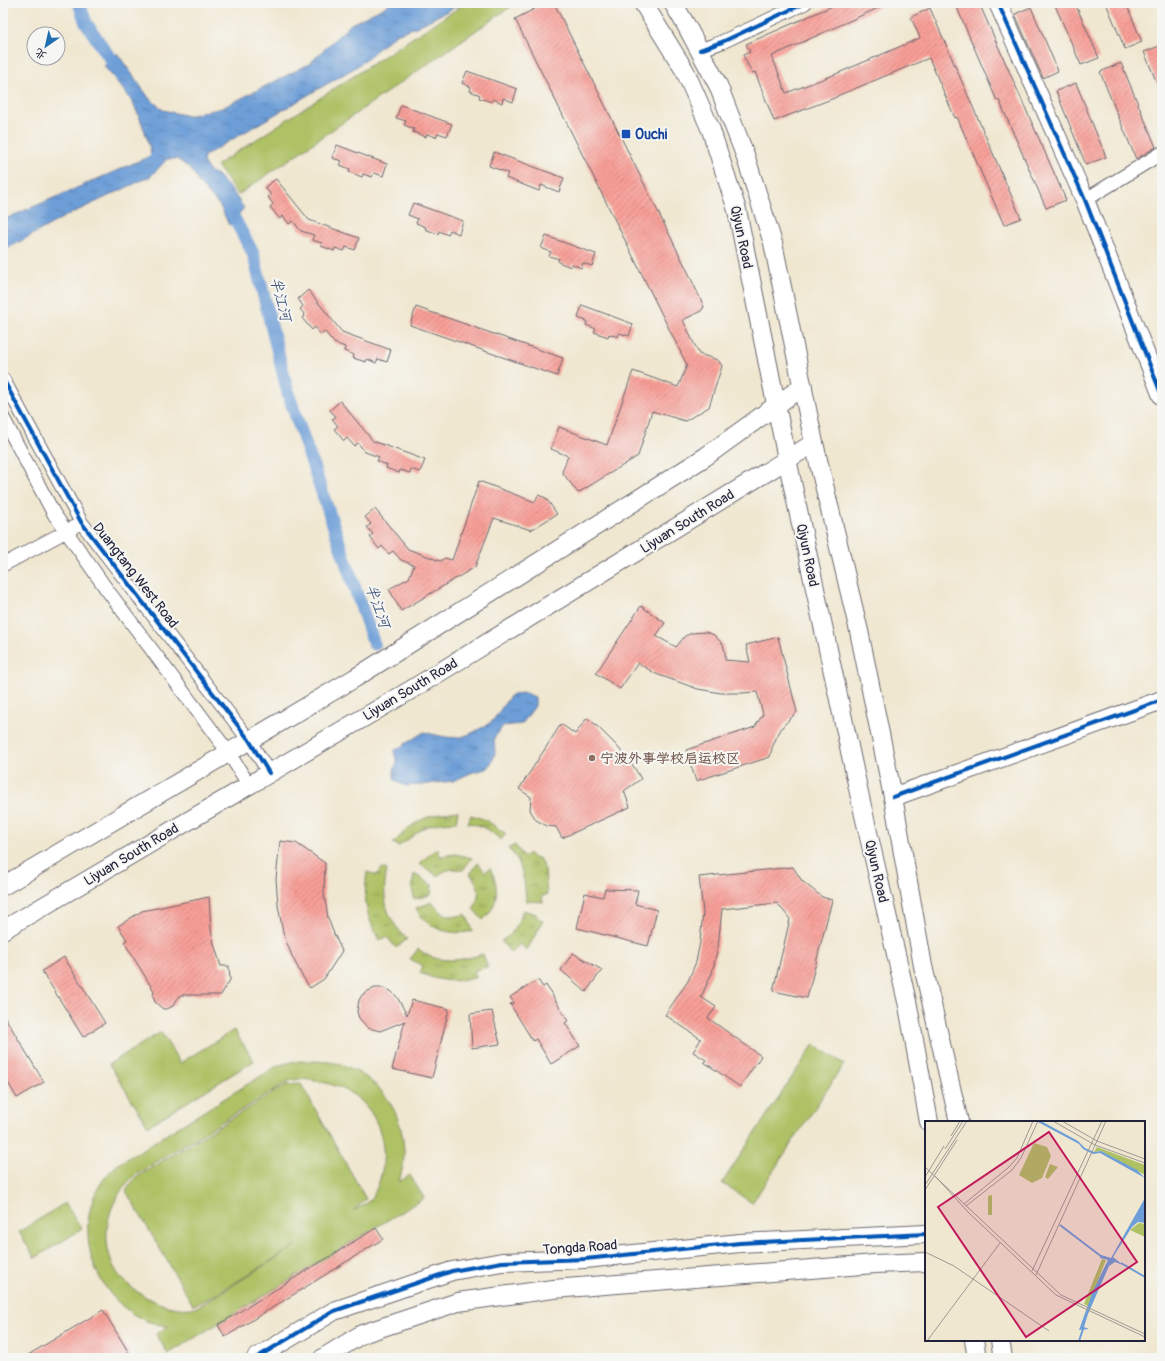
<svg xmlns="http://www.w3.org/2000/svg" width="1165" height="1361" font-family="Pangolin,'LXGW WenKai TC',sans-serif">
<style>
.grass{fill:url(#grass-tufts);stroke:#687250}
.park{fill:#aec165;stroke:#687250;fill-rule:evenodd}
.water{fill:url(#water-ripples);stroke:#486089}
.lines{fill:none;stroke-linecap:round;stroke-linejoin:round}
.canal{stroke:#6d9ed7;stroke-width:13}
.building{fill:url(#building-hatch)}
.street-casing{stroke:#6a676f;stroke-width:15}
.secondary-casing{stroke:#6a676f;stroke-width:20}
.street{stroke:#fff;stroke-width:13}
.secondary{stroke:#fff;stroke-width:18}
.cycleway-casing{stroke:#f6f6f2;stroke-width:6}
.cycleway{stroke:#0057b8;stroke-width:4}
.transit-dot{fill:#1a4fb4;stroke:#f6f6f2;stroke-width:1.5}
.education-dot{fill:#8d6e63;stroke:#f6f6f2;stroke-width:1.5}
.labels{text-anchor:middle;stroke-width:4;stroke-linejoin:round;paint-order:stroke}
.transit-label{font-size:14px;font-weight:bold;fill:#164399;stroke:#f6f6f2;text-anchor:start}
.street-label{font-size:14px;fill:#22223b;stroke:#f6f6f2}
.education-label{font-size:14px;font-weight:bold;fill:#785e54;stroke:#f6f6f2;text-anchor:start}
.water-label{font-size:15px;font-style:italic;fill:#405479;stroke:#f6f6f2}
.inset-river{fill:none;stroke:#6d9ed7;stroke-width:2}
.inset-road{fill:none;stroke:#9e9894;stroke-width:1}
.view{fill:#c2185b;fill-opacity:0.15;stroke:#c2185b;stroke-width:2}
.inset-edge{fill:none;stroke:#22223b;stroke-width:2}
</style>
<defs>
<pattern id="grass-tufts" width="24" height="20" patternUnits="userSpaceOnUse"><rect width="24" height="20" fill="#aec165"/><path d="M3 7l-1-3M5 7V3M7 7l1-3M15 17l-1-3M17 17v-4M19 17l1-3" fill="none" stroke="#8d9c54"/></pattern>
<pattern id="water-ripples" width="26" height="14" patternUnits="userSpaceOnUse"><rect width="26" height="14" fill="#6d9ed7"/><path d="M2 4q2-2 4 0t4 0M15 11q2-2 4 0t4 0" fill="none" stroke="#5980b0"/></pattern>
<pattern id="building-hatch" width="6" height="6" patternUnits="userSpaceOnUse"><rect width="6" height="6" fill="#f89f97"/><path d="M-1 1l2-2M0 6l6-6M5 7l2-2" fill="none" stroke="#c8817c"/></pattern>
</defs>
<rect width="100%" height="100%" fill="#f6f6f2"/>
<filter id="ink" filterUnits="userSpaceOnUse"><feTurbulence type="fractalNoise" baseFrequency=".025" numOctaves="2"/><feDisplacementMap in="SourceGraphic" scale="8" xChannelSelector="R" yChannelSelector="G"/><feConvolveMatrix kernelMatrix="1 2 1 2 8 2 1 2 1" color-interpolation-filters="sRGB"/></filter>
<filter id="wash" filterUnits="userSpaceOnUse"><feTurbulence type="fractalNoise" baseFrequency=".012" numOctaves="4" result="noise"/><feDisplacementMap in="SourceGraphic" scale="16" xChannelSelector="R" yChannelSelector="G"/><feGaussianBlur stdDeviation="0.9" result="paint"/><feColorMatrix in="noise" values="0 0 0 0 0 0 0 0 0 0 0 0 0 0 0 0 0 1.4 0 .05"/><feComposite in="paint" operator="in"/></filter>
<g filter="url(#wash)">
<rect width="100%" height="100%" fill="#f0e7d0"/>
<!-- grass -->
<g class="grass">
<path d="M 458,811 L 456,822 L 439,823 L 425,827 L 399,846 L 393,843 C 417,819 425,815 458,811 Z"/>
<path d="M 471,815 L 486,820 L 506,834 L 501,840 C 491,831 482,825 468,823 Z"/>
<path d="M 515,845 L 524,857 L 529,853 L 534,858 L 539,858 L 545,870 L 547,895 L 542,896 L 543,902 L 526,901 C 525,883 523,861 508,849 Z"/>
<path d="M 438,849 L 440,856 L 455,854 L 472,858 L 463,870 C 454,868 445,869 438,876 L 419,864 L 431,853 Z"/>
<path d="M 478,863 L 485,872 L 490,868 C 500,887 499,905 483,920 L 473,909 C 481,896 480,885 470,874 Z"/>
<path d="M 382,868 L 387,870 C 381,899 386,918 407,939 L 396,948 L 387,937 L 379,940 C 366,915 363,900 367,872 L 377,875 Z"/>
<path d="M 414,874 L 432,885 L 431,895 L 414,899 L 412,887 Z"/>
<path d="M 432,902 C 441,915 452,919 466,914 L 473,931 C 452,936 426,930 416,908 Z"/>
<path d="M 523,910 L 536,914 L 537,917 L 543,921 L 527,950 L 520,944 L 511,953 L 501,941 C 512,936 519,922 523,910 Z"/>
<path d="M 418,949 C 422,951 426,955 431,957 C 448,963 467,959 483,954 L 488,967 L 475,970 L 475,978 C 455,983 438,981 420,973 L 423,966 L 410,959 Z"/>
</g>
<!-- park -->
<g class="park">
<path d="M 466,3 L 516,3 L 238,195 L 217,165 Z"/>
<path d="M 234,1030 L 254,1061 L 148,1126 L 109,1064 L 161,1032 L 180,1063 Z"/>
<path d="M 814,1044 L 844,1064 L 752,1203 L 722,1183 Z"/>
<path d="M 303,1061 C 318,1061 334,1061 348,1067 C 354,1069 359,1073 364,1076 C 391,1094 404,1123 404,1155 C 404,1164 401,1174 399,1182 L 410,1175 L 424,1198 L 168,1354 L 156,1334 L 168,1326 C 159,1325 150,1323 142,1319 C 85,1291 67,1208 117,1165 L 277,1066 L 291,1062 ZM 300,1079 C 321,1081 343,1085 360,1100 C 382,1120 388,1152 380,1179 C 377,1187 375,1195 369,1201 C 365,1205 358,1208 353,1211 L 366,1199 L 301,1084 L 286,1085 L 135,1178 L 126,1191 L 193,1305 L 208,1299 L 297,1245 C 272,1261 247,1276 222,1292 C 215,1296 203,1305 196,1307 C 182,1311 164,1306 152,1300 C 139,1294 127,1285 118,1274 C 113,1267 110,1258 108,1249 C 103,1221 114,1194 135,1175 L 289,1081 Z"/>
<path d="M 65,1203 L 82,1229 L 35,1258 L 19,1232 Z"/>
</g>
<!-- water -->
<g class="water">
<path d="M 390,3 L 463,3 L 416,27 L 396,34 L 356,67 L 204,156 L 203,162 L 210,172 L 217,175 L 232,191 L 244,208 L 229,225 L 220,206 L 198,182 L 195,175 L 188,167 L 177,159 L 167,159 L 151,176 L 64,217 L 3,251 L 3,220 L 148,157 L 151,154 C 148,137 137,107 126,93 C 119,84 111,75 104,66 L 117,53 L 149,98 L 163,110 L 188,116 L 222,108 L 309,64 L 351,24 L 383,8 Z"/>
<path d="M 525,693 L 535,697 L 535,706 L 522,724 L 503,726 L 494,738 L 495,753 L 492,762 L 486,769 L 473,772 L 453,781 L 420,785 L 406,786 L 399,783 L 394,779 L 394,771 L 397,762 L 394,751 L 424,732 C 448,738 459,742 481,728 C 485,726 491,723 494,719 C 500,711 505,702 512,694 Z"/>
</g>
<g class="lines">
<!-- canal -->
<g class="canal">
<path d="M 79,3 L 86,23 L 121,74"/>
<path d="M 227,205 L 253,253 L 288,393 L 374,644"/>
</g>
</g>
<g id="blocks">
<!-- building -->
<g class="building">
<path d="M 546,3 L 554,3 L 689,274 L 704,307 L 701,311 L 683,320 L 699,354 L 718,360 L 722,366 L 709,407 L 685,421 L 652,411 L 638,456 L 578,493 L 562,472 L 568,456 L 551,449 L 559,427 L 607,445 L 633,371 L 678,387 L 687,365 L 515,19 Z"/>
<path d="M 839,3 L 889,3 L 772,56 L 786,93 L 836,74 L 920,38 L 911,17 L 930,8 L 1021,218 L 1004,225 L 957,117 L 955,118 L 929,58 L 837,96 L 837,97 L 774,121 L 755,72 L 752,73 L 743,55 L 750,52 L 746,44 Z"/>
<path d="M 955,3 L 979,3 L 1066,200 L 1046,208 L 999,100 L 997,101 Z"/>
<path d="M 1054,3 L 1075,3 L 1099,58 L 1081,65 Z"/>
<path d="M 1106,3 L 1126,3 L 1142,42 L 1125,49 Z"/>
<path d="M 1031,7 L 1058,71 L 1043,78 L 1015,14 Z"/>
<path d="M 1162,45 L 1162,95 L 1144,52 Z"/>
<path d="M 1121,63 L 1156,147 L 1136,159 L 1100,72 Z"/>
<path d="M 467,71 L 517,89 L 513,102 L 503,98 L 502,103 L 493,99 L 492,102 L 479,98 L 480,95 L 470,91 L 471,87 L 462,83 Z"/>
<path d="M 1076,83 L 1106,157 L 1086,165 L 1056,91 Z"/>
<path d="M 401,105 L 452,124 L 447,136 L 438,133 L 436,137 L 427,134 L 426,137 L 413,132 L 414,129 L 404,125 L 406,121 L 396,118 Z"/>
<path d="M 337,145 L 387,164 L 383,176 L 374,173 L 372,177 L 363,174 L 362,177 L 349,172 L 350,169 L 340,165 L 342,161 L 332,158 Z"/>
<path d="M 494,152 L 564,178 L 559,192 L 541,185 L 539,191 L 506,178 L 508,173 L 489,166 Z"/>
<path d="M 276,179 L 309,220 L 359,238 L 355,250 L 346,247 L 344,251 L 335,248 L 334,251 L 321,246 L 322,243 L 312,240 L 314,235 L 301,231 L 293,221 L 289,224 L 283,216 L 280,219 L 270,207 L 273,204 L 268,197 L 271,195 L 265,187 Z"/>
<path d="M 413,203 L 463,221 L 459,234 L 450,230 L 448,235 L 439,231 L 438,234 L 425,229 L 426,227 L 416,223 L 418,219 L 408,215 Z"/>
<path d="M 546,236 L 596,254 L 592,266 L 583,263 L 581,268 L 572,264 L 571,267 L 558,262 L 559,259 L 549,256 L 551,252 L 541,248 Z"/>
<path d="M 308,290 L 342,332 L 391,350 L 387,362 L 378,359 L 376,363 L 367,359 L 366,362 L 353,358 L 354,355 L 344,351 L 345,347 L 334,343 L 325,332 L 321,335 L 315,327 L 312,330 L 302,318 L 305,315 L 300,309 L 303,306 L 298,299 Z"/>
<path d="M 582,305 L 633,324 L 629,336 L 619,333 L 618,337 L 609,334 L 608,337 L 594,332 L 596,329 L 586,325 L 587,321 L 578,318 Z"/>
<path d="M 416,307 L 563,358 L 557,376 L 410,325 Z"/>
<path d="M 340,401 L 373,441 L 425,460 L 420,472 L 411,469 L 410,473 L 400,470 L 399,473 L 386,468 L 387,465 L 377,461 L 379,457 L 365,452 L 358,443 L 354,446 L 347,438 L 344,441 L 334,429 L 338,426 L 332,419 L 336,417 L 330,410 Z"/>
<path d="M 479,481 L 535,502 L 538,495 L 546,498 L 557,514 L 531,530 L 494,518 L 475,567 L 401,611 L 389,589 L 409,578 L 414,565 L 401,560 L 393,551 L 389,554 L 382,546 L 379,549 L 370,537 L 373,534 L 367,527 L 371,524 L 365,517 L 375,509 L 408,549 L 440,561 L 445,558 L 452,560 Z"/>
<path d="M 641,606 L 665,623 L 656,636 L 676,647 L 685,636 L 692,633 L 706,632 L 714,635 L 723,644 L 725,652 L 725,660 L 750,662 L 746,645 L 778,637 L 797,712 L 783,726 L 777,736 L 772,748 L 770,757 L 696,781 L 686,750 L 755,727 L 763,714 L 757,692 L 742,693 L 721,693 L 698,689 L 656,674 L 638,663 L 620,689 L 596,673 Z"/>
<path d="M 587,718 L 594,723 L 616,745 L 634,767 L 641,779 L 624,791 L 630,807 L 562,838 L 556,827 L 547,826 L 536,820 L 530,810 L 531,797 L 519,789 L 561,724 L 575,734 Z"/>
<path d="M 280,841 L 296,843 L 325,863 L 324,894 L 328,918 L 334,934 L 342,951 L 324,979 L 310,988 L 301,974 L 292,956 L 283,933 L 278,905 L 276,879 Z"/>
<path d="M 793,867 L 802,881 L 822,897 L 832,900 L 807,998 L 773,991 L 790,919 L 777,903 L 722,909 L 718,947 L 712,973 L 701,997 L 716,1007 L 708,1018 L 761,1056 L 740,1087 L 704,1062 L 706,1060 L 693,1052 L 701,1039 L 665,1015 L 688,981 L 696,962 L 700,942 L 703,912 L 699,877 Z"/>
<path d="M 605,889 L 638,890 L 635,904 L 657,910 L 648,946 L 577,928 L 585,893 L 603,897 Z"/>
<path d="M 209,897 L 211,929 L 214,944 L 221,966 L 229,966 L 230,980 L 221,995 L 180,995 L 173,1006 L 167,1009 L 163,1009 L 155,1002 L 153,996 L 154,991 L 124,942 L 127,940 L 118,926 L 142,911 Z"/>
<path d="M 573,953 L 602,970 L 586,992 L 561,970 Z"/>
<path d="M 64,957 L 105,1023 L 83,1037 L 42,971 Z"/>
<path d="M 538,980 L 543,987 L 546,985 L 568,1021 L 565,1023 L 580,1046 L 551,1064 L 536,1039 L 533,1041 L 510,1004 L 514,1003 L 510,997 Z"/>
<path d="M 375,988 L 383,988 L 391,991 L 397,997 L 407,1015 L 412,1000 L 449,1009 L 432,1078 L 392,1069 L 405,1021 L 380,1031 L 368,1028 L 359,1018 L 357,1012 L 359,1000 L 362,995 L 368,991 Z"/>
<path d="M 492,1011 L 500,1044 L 472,1048 L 470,1014 Z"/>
<path d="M 3,1014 L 44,1082 L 17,1098 L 3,1074 Z"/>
<path d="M 376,1228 L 383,1239 L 225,1337 L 218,1325 Z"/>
<path d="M 103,1310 L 132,1358 L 23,1358 Z"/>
</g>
</g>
</g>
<g filter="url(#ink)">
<use href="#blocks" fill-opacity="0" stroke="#6a676f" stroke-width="1"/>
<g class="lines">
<defs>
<g id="street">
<path d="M 700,50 L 722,42 L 805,3"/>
<path d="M 1085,200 L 1162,153"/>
<path d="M 3,379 L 81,522 L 249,740 L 269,773"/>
<path d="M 3,418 L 54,514 L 105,587 L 228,752 L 249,785"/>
<path d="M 3,565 L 74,527"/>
</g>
<g id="secondary">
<path d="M 643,3 L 685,71 L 711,130 L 737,210 L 787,459 L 861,802 L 908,1006 L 929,1122"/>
<path d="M 673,3 L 686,25 L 718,85 L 745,155 L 773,243 L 814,443 L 859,631 L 893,797 L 923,966 L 959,1122"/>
<path d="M 998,3 L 1085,200 L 1162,396"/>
<path d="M 893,797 L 1162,700"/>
<path d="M 3,886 L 355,678 L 705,457 L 803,386"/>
<path d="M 3,930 L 409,691 L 814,443"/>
<path d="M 974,1340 L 977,1358"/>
<path d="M 1000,1340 L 1003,1358"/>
<path d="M 256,1358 L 334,1311 L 452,1271 L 502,1262 L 585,1259 L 740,1243 L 926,1234"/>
<path d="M 323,1358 L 362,1334 L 458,1302 L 553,1289 L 875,1264 L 926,1262"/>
</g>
</defs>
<!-- street casing -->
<use href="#street" class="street-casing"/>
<!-- secondary casing -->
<use href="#secondary" class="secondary-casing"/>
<!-- street -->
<use href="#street" class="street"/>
<!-- secondary -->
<use href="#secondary" class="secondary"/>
<defs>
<g id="cycleway">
<path d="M 998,3 L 1085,200 L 1162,396"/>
<path d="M 700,50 L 722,42 L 805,3"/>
<path d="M 3,379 L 81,522 L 249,740 L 269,773"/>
<path d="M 893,797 L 1162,700"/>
<path d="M 256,1358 L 334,1311 L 452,1271 L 502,1262 L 585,1259 L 740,1243 L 926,1234"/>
</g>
</defs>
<!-- cycleway casing -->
<use href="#cycleway" class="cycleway-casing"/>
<!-- cycleway -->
<use href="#cycleway" class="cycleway"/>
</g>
</g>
<!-- markers -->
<rect class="transit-dot" x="621" y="129" width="10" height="10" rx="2"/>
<circle class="education-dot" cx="592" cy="758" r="4"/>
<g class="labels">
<!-- transit labels -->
<g class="transit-label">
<text x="635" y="139">Ouchi</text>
</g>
<!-- street labels -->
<g class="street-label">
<text transform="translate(742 237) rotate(78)" y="5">Qiyun Road</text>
<text transform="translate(687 521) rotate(-32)" y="5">Liyuan South Road</text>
<text transform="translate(808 555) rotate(78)" y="5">Qiyun Road</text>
<text transform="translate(136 575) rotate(52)" y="5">Duangtang West Road</text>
<text transform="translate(410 689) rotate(-31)" y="5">Liyuan South Road</text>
<text transform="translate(131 854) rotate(-31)" y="5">Liyuan South Road</text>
<text transform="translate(877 871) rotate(77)" y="5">Qiyun Road</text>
<text transform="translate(580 1247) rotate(-4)" y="5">Tongda Road</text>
</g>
<!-- education labels -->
<g class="education-label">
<text x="600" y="763">宁波外事学校启运校区</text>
</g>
<!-- water labels -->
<g class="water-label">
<text transform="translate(281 299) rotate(76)" y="5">半江河</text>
<text transform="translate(378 606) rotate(71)" y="5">半江河</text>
</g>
</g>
<!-- overview -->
<g transform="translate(925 1121)">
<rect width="220" height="220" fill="#f0e7d0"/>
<path d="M 109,22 L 122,26 L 126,35 L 117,57 L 107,62 L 94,54 ZM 172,26 L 220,44 L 220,54 L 176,30 L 169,31 ZM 125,43 L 133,46 L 123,58 L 120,56 ZM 67,74 L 67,94 L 63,94 L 63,75 ZM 214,102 L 220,103 L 220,116 L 205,109 ZM 177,138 L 181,139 L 163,185 L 159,183 Z" fill="#aec165"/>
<path d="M 111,0 L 116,0 L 153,20 L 160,27 L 169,31 L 176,30 L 212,49 L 220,57 L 175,32 L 168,33 L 158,28 L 154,23 ZM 220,77 L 220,102 L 213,101 L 207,106 L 188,136 L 198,144 L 190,141 L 184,145 L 163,193 L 159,206 L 164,208 L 154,209 L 168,170 L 183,139 L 175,137 L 176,134 L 186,137 Z" fill="#6d9ed7"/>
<path class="inset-river" d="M 135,104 L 177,136M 196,142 L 220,156M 154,220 L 158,208"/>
<path class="inset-road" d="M 128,0 L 170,24 L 220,42M 137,0 L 172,20 L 220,38M 26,15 L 35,0M 20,28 L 38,0M 0,46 L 136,174 L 220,213M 10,55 L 44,92 L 131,174 L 220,216M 0,56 L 19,25M 0,64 L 42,0M 0,69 L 32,19M 39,83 L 84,46 L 92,37 L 108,0M 41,85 L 87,49 L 96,37 L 113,0M 0,131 L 29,145 L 124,210M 107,150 L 177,0M 111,154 L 181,0M 2,220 L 75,122"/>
<path class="view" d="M 124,11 L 212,141 L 101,216 L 13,86 Z"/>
<rect width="220" height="220" class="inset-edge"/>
</g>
<!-- margin -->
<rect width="1165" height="1361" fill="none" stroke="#f6f6f2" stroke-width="16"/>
<!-- north arrow -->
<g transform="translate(46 46) rotate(214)"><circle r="19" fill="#f6f6f2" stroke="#a1a1a9"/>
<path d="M0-3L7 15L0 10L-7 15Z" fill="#1f6fb2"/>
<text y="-6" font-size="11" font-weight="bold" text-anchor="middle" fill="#22223b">北</text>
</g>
</svg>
